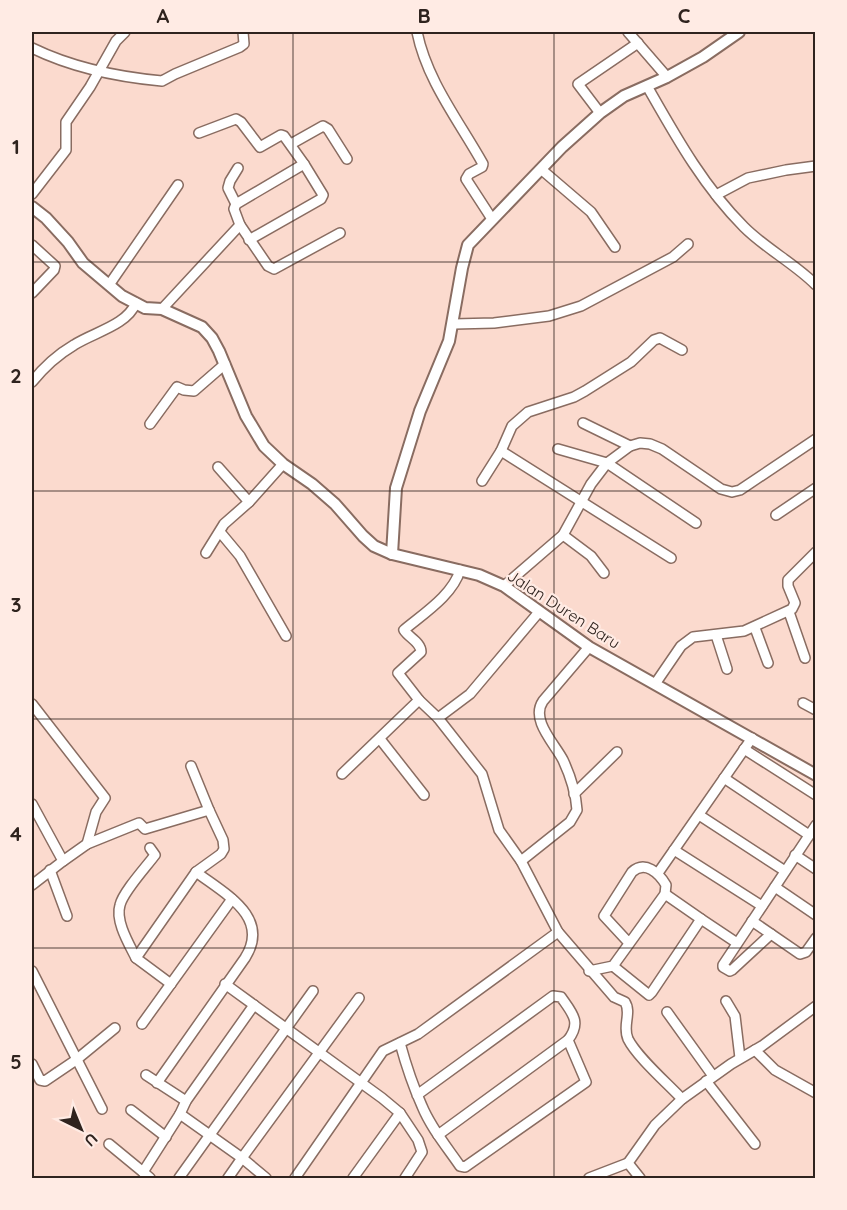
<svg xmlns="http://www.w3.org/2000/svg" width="847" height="1210" font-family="Quicksand,sans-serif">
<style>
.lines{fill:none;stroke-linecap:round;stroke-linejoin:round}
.minor-casing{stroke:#896c61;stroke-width:12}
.tertiary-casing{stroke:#896c61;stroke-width:14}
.minor{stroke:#fff;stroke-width:9}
.tertiary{stroke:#fff;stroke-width:10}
.grid{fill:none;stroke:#2f231e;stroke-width:1.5;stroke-opacity:0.55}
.labels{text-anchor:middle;stroke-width:4.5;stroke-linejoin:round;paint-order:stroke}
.street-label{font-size:16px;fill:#2f231e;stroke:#ffebe4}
.neatline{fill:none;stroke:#2f231e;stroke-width:2}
.grid-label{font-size:20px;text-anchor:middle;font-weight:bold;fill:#2f231e}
</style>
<rect width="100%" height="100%" fill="#fbdace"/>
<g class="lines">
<defs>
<g id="minor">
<path d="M 417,32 C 427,81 459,121 483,164 L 482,167 L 469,174 L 466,179 L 492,219"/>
<path d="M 628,32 L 667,77"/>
<path d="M 32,48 C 71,67 118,77 162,81 L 175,74 L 240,47 L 244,44 L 243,32"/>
<path d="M 647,86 C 675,135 703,186 744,227 C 766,249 794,263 816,285"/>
<path d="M 600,113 L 578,84 L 638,43"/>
<path d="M 199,133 L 236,119 L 241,122 L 260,147 L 281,135 L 284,136 L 304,164 L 323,195 L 321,199 L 249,240"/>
<path d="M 291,144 L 323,126 L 328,129 L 347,159"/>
<path d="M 542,170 L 591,212 L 615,247"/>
<path d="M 32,194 L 66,150 L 66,122 L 90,87 L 116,41 L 125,32"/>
<path d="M 716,195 L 748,178 L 786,170 L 816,166"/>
<path d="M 236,204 L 228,188 L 230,181 L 238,168"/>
<path d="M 240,225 L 268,266 L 274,269 L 340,233"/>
<path d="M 32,245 L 55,266 L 54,270 L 32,293"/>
<path d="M 109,285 L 178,185"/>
<path d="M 162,309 L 240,225 L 234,209 L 236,204 L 304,164"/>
<path d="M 454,324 L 494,323 L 549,316 L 581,306 L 673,257 L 688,244"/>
<path d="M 32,382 C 44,367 57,355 74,345 C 94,332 126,326 136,303"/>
<path d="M 583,423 L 630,446"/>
<path d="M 150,424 L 177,387 L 184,390 L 194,391 L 225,364"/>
<path d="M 558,449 L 607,463 L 696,523"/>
<path d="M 501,451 L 512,426 L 528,412 L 574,397 L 585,391 L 631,362 L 654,340 L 660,338 L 682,350"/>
<path d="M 218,467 L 249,502"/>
<path d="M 482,481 L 501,451 L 671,558"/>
<path d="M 776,515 L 816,488"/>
<path d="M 220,532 L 240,556 L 286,636"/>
<path d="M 563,535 L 591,556 L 604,573"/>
<path d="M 206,553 L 224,524 L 249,502 L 283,464"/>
<path d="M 504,586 L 563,535 L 591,484 L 607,463 L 630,446 L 640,443 L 650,444 L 662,449 L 721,489 L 732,492 L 740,490 L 816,439"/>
<path d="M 539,612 L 470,694 L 438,718 L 482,774 L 499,830 L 521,861 L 558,932 L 614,997 L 625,1002 C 632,1013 622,1026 628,1039 C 637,1057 667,1083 682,1099"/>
<path d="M 789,612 L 805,658"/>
<path d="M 755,628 L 768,663"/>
<path d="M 716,635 L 727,669"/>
<path d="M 655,684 L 681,646 L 693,637 L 744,631 L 792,609 L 795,603 L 788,586 L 788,580 L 816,552"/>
<path d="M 419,700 L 398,673 L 421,652 C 421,642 409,638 404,630 C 423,614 453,595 460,570"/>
<path d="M 803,703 L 816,710"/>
<path d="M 32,704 L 105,798 L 96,812 L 87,844"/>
<path d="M 380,739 L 424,795"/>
<path d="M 744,749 L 816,795"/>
<path d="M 191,766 L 209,810"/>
<path d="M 342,774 L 419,700 L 438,718"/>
<path d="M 724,778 L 809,835"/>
<path d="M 574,794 L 617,752"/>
<path d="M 32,804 L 63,861 L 32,885"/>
<path d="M 699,815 L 785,871"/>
<path d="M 674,850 L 762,906"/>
<path d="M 795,855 L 816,869"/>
<path d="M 63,861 L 87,844 L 139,823 L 145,829 L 209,810 L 223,840 L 224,849 L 221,854 L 196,872 L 136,958 L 171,984"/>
<path d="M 521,861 L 570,822 L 577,810 C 576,795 570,775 563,760 C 555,744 530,720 543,701 L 589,647"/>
<path d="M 50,870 L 67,916"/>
<path d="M 658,873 L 752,738"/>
<path d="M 775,887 L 816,915"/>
<path d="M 665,894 L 701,919"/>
<path d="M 752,921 L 800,954 L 806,952 L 816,938"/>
<path d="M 771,934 L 732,970 L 730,971 L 723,967 L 723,965 L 816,825"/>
<path d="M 136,958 C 129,944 115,921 120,905 C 123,892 146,867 155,855 L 150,848"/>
<path d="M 613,966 L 649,995 L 652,992 L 701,919 L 737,943"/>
<path d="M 32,971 L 102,1109"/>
<path d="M 589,971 L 613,966 L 665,894 L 666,885 C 659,873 645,860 632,872 L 604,916 L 629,943"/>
<path d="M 225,984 L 382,1098 L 400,1113 L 418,1140 L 422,1152 L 405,1178"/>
<path d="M 726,1001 L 735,1016 L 740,1058"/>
<path d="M 667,1012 L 713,1076"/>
<path d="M 142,1024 L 232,899"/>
<path d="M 400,1043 C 406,1065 413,1086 422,1106 C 431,1128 447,1147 460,1166 L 465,1167 L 586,1082 L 568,1040 C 582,1022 572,1013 561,997 L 553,996 L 417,1095"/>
<path d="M 755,1050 L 775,1070 L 816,1093"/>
<path d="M 32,1064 L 40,1080 L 45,1081 L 76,1060 L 115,1028"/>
<path d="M 146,1075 L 186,1101"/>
<path d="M 706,1081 L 755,1144"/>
<path d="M 157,1083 L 245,958 C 271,917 225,894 196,872"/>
<path d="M 131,1110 L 166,1137"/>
<path d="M 438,1135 L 568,1040"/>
<path d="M 109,1144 L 143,1172"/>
<path d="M 150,1178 L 143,1172 L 180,1114"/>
<path d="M 179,1178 L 313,991"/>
<path d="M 228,1178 L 242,1158 L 180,1114 L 186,1101 L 254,1005"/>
<path d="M 266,1178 L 242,1158 L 359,998"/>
<path d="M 295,1178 L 383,1051 L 418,1034 L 558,932"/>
<path d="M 353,1178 L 400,1113"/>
<path d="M 589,1178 L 628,1163"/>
<path d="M 640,1178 L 628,1163 L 655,1125 L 682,1099 L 731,1064 L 762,1046 L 816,1006"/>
</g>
<g id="tertiary">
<path d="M 32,207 L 46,218 L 68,242 L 83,263 L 122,296 L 145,308 L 162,309 L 202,327 L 212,338 L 219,351 L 246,416 L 264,446 L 283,464 L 312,484 L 335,504 L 363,536 L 374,546 L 392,554 L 479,575 L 504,586 L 589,647 L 816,775"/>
<path d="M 392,554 L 396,488 L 420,411 L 449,341 L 462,268 L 468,245 L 562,147 L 600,113 L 624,96 L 667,77 L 703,57 L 739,32"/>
</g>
</defs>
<!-- minor casing -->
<use href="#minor" class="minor-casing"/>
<!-- tertiary casing -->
<use href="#tertiary" class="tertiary-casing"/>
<!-- minor -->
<use href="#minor" class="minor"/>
<!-- tertiary -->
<use href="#tertiary" class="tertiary"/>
</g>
<!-- grid -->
<path class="grid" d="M 293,32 L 293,1178M 554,32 L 554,1178M 32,262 L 816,262M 32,491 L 816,491M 32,719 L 816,719M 32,948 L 816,948"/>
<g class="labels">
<!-- street labels -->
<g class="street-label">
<text transform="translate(564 609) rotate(33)" y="6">Jalan Duren Baru</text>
</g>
</g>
<!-- border -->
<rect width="847" height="1210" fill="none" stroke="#ffebe4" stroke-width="66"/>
<!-- north arrow -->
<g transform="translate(81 1129) rotate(137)" stroke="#ffebe4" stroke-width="4.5" paint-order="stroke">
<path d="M0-4.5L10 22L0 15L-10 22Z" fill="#2f231e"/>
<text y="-9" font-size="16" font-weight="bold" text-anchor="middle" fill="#2f231e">U</text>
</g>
<rect x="33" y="33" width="781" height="1144" class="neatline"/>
<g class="grid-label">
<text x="163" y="23">A</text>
<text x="424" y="23">B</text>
<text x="684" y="23">C</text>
<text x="16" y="154">1</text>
<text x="16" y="383">2</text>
<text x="16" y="612">3</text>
<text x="16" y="841">4</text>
<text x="16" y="1069">5</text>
</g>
</svg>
